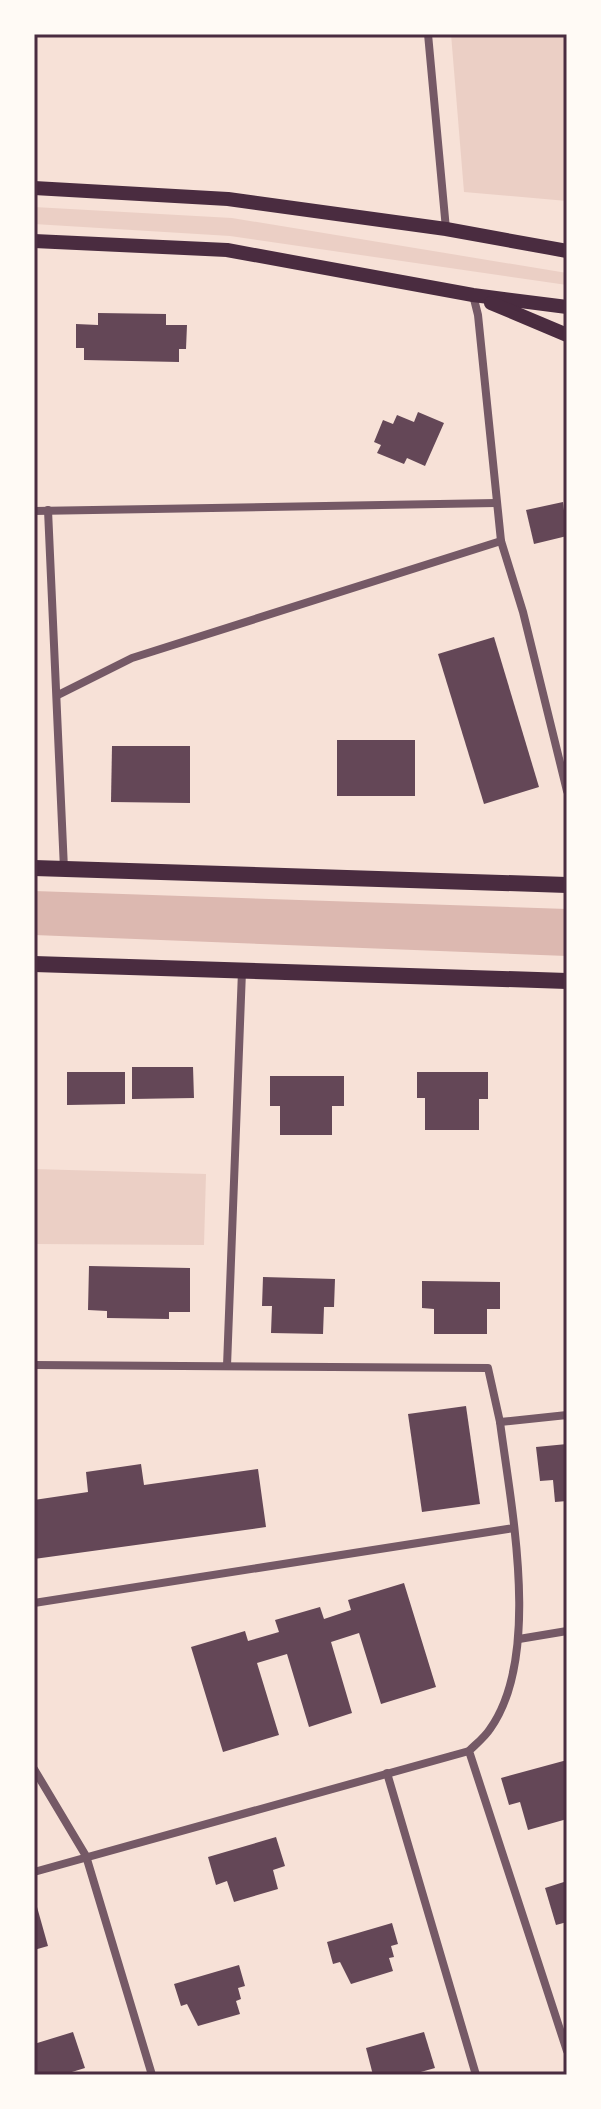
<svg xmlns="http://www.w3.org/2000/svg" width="601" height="2109" font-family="'Open Sans',sans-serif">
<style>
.green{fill:#ebcfc5}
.water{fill:#dcb8b0}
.building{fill:#644757}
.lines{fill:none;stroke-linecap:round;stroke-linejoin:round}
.minor{stroke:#755966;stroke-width:8}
.secondary{stroke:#4a2c40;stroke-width:14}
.primary{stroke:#4a2c40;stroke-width:16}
.neatline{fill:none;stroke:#4a2c40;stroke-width:3}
</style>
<rect width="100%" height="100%" fill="#f7e1d7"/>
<!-- green -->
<g class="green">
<path d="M 451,34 L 567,34 L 567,201 L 464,192 Z"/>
<path d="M 34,207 L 232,218 L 567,273 L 567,285 L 230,236 L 34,224 Z"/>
<path d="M 34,1169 L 206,1174 L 204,1245 L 34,1244 Z"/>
</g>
<!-- water -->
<path class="water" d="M 34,891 L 567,909 L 567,956 L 34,935 Z"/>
<!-- building -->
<g class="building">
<path d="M 98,313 L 166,314 L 166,325 L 187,325 L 186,349 L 179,349 L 179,362 L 84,360 L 84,348 L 76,348 L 76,324 L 98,325 Z"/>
<path d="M 418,412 L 444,423 L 425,466 L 407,458 L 404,464 L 377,453 L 381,445 L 374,442 L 383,420 L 393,424 L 397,415 L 414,422 Z"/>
<path d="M 563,502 L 567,536 L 534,544 L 526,510 Z"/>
<path d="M 494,637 L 539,787 L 484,804 L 438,654 Z"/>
<rect x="337" y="740" width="78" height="56"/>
<path d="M 112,746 L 190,746 L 190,803 L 111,802 Z"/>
<path d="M 132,1067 L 193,1067 L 194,1098 L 132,1099 Z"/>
<path d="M 67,1072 L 125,1072 L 125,1104 L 67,1105 Z"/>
<path d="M 417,1072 L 488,1072 L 488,1099 L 479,1099 L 479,1130 L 425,1130 L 425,1098 L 417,1098 Z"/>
<path d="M 270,1076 L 344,1076 L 344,1106 L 332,1106 L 332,1135 L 280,1135 L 280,1106 L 270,1106 Z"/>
<path d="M 89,1266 L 190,1268 L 190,1312 L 169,1312 L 169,1319 L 107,1318 L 107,1311 L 88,1310 Z"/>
<path d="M 263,1277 L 335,1279 L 334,1307 L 324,1307 L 323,1334 L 271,1333 L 272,1306 L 262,1306 Z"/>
<path d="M 422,1281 L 500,1282 L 500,1309 L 487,1309 L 487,1334 L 434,1334 L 434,1309 L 422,1308 Z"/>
<path d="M 466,1406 L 480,1504 L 422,1512 L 408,1414 Z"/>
<path d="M 567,1444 L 567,1501 L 555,1502 L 553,1480 L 540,1481 L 536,1447 Z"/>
<path d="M 141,1464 L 144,1485 L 258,1469 L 266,1527 L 34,1559 L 34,1500 L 88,1492 L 86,1472 Z"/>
<path d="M 404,1583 L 436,1687 L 381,1704 L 359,1633 L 331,1642 L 352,1713 L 309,1727 L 287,1654 L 257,1663 L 279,1735 L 223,1752 L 191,1647 L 245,1631 L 248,1641 L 279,1632 L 275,1620 L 320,1607 L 324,1619 L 351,1610 L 348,1600 Z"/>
<path d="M 567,1760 L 567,1819 L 528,1830 L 520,1802 L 509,1805 L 501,1778 Z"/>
<path d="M 276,1837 L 285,1866 L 273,1870 L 278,1889 L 234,1902 L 227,1881 L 216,1885 L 208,1857 Z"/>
<path d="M 567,1881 L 567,1922 L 556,1925 L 545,1888 Z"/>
<path d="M 37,1907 L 48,1946 L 34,1950 L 34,1908 Z"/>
<path d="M 392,1923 L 398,1944 L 391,1946 L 394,1957 L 389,1958 L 393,1971 L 351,1984 L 340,1962 L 333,1964 L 327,1942 Z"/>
<path d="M 239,1965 L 245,1986 L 238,1988 L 241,1999 L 236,2001 L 240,2014 L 198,2026 L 187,2004 L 181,2006 L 174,1984 Z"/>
<path d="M 73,2032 L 85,2068 L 62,2075 L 34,2075 L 34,2044 Z"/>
<path d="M 424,2032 L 435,2068 L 410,2075 L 373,2075 L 366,2048 Z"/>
</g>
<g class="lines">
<!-- minor -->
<g class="minor">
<path d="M 428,34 L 446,229"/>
<path d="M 473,295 L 478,315 L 501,541 L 523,612 L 567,791"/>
<path d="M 48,510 L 64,869"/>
<path d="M 34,511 L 496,503"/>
<path d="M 58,695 L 132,658 L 501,541"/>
<path d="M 34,1365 L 488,1368 L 500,1422 L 567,1415"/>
<path d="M 227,1366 L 242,971"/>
<path d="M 500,1422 C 511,1507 542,1656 490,1729 C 485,1737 476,1744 469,1751 L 567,2051"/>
<path d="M 34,1603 L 514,1528"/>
<path d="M 519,1639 L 567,1631"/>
<path d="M 34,1769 L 86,1856 L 152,2075"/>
<path d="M 387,1773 L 476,2075"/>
<path d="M 34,1872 L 469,1751"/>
</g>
<!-- secondary -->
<g class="secondary">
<path d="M 34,188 L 228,199 L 446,229 L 567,251"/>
<path d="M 34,241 L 227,250 L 473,295 L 567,307"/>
<path d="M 491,303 L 567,335"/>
</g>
<!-- primary -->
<g class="primary">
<path d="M 34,868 L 567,885"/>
<path d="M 34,964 L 567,981"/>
</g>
</g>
<!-- border -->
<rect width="601" height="2109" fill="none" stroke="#fffaf5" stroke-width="72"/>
<rect x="36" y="36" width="529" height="2037" class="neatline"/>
</svg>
